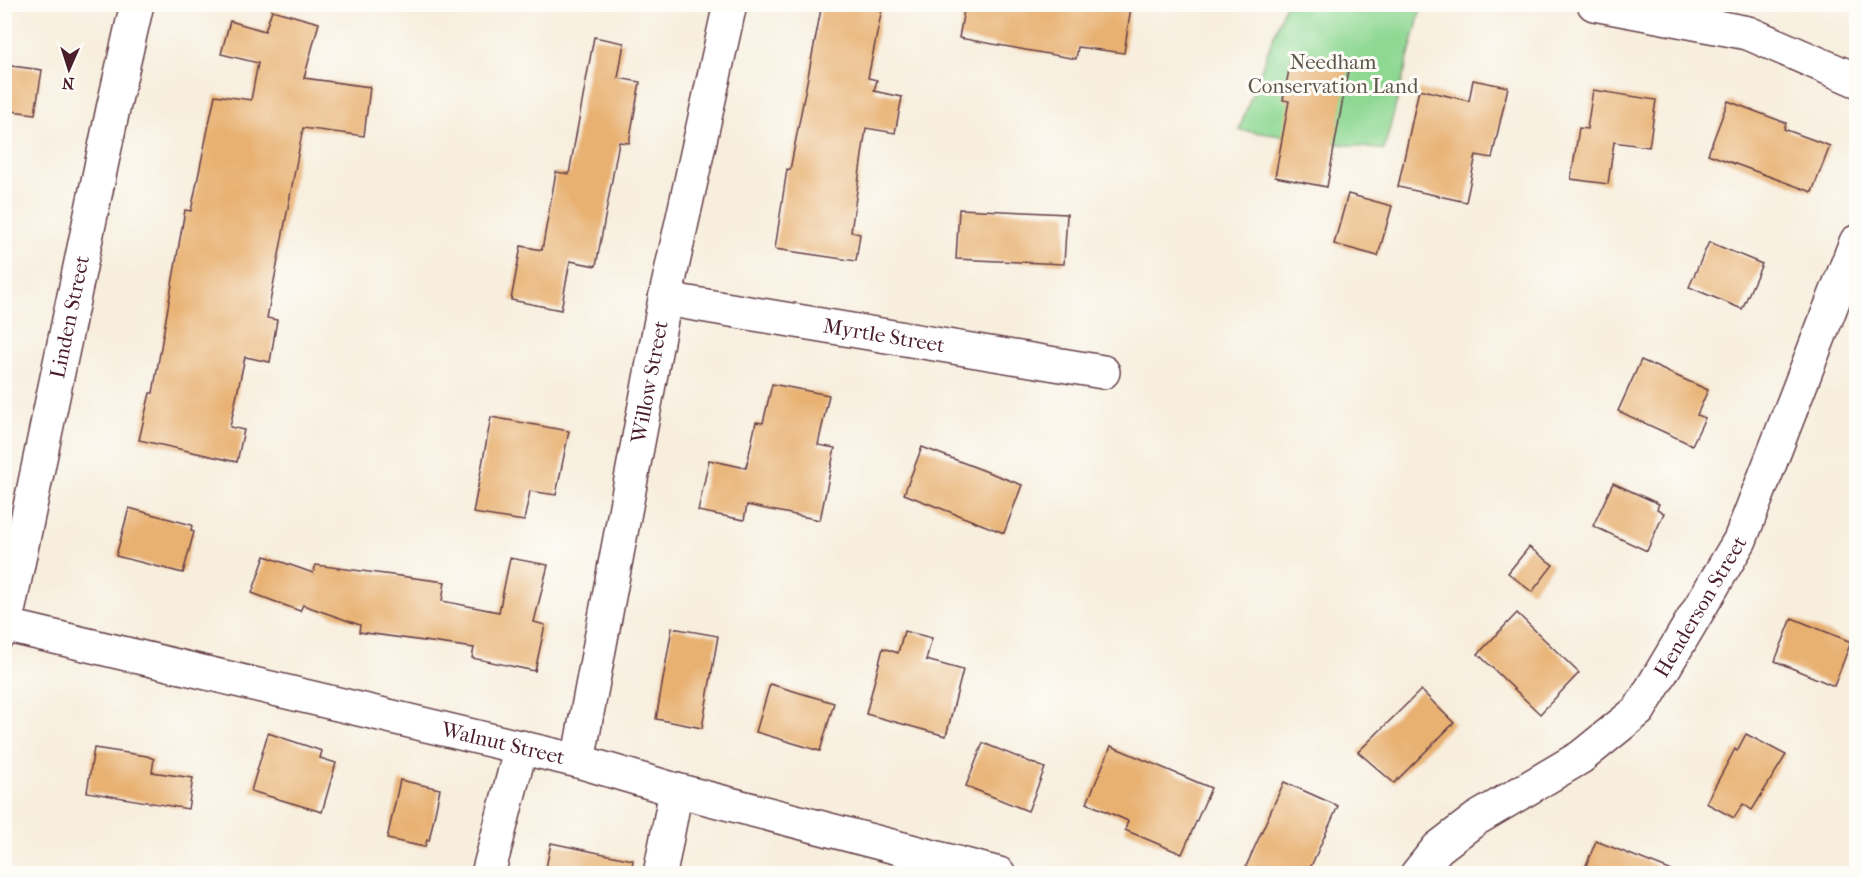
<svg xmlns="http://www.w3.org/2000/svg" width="1861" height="878" font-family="'IM FELL French Canon',serif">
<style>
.green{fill:#8ed893;stroke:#6c7c5f;stroke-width:1.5}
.building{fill:#e8b172}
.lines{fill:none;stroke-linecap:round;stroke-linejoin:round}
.street-casing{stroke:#643e46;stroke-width:36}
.secondary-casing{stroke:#643e46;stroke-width:36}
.street{stroke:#fff;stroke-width:33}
.secondary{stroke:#fff;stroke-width:33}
.labels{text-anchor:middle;stroke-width:6;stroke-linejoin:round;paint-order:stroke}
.park-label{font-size:21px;fill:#5e564a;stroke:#fdfcf7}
.street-label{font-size:21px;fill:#4a1f2b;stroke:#fdfcf7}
</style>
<rect width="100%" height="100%" fill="#fdfcf7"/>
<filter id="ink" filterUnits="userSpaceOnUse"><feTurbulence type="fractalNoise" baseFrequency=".0167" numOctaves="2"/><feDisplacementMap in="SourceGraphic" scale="12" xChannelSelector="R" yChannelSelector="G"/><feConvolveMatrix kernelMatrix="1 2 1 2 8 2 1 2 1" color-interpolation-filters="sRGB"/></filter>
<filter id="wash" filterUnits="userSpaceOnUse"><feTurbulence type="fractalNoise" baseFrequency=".008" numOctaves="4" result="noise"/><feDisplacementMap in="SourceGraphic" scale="24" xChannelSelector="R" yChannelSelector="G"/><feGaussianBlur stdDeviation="1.35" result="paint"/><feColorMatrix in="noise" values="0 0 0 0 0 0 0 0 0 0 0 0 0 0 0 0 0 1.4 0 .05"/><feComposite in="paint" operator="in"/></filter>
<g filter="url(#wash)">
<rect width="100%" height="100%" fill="#f7eedd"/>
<!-- green -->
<path class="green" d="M 1285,5 L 1422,5 L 1384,150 L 1239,130 Z"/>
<g id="blocks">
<!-- building -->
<g class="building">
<path d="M 822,4 L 883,4 L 868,78 L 877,80 L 874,91 L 902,97 L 895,133 L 866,128 L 851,232 L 860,234 L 856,261 L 775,249 L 787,169 L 790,170 Z"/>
<path d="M 965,4 L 1112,4 L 1131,7 L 1124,53 L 1078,47 L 1076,59 L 959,38 Z"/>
<path d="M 272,10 L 319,23 L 304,78 L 370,87 L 364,136 L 303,128 L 267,318 L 277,320 L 270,362 L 245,357 L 230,427 L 244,430 L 237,462 L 139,440 L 150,393 L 153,393 L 185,210 L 191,211 L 215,95 L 251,100 L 258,63 L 221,54 L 230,21 L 265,31 Z"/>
<path d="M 594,37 L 624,43 L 618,78 L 640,82 L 629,143 L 619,142 L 596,266 L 570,261 L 561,310 L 511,300 L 521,246 L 542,250 L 556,172 L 569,174 Z"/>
<path d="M 1292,55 L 1349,65 L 1327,187 L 1275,177 L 1289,101 L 1283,100 Z"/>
<path d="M 4,65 L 42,70 L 35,114 L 4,110 Z"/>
<path d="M 1473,80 L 1508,87 L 1492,158 L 1476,155 L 1466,202 L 1398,187 L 1419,89 L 1469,101 Z"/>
<path d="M 1593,90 L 1656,100 L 1649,147 L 1614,142 L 1608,184 L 1571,179 L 1579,128 L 1587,129 Z"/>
<path d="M 1728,101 L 1786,123 L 1784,129 L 1830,146 L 1812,192 L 1708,154 Z"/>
<path d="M 1348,194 L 1392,206 L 1378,256 L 1334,244 Z"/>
<path d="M 959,209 L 1067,214 L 1064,264 L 956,259 Z"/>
<path d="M 1709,242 L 1762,264 L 1742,309 L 1689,287 Z"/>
<path d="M 1641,360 L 1708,390 L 1697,415 L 1705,418 L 1692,445 L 1618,411 Z"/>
<path d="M 772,384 L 829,395 L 818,445 L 835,448 L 820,520 L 747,505 L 744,520 L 698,511 L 709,460 L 746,468 L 756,422 L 763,423 Z"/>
<path d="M 491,417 L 569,431 L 556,495 L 530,491 L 524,521 L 473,513 Z"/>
<path d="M 922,447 L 1022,485 L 1004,533 L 904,494 Z"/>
<path d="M 1613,483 L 1659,504 L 1657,509 L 1664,513 L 1647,551 L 1593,526 Z"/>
<path d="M 129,508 L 192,525 L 191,531 L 194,532 L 183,573 L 116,556 Z"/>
<path d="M 1529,547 L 1553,565 L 1532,592 L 1508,573 Z"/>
<path d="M 265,556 L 313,573 L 316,565 L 445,582 L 442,601 L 499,612 L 510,558 L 548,565 L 534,622 L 545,625 L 535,671 L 472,658 L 474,648 L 359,632 L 360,625 L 303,605 L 300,611 L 252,593 Z"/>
<path d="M 1517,613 L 1579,673 L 1540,714 L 1478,654 Z"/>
<path d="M 1792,618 L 1851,642 L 1834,686 L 1775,661 Z"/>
<path d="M 672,628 L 718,636 L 702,728 L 656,719 Z"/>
<path d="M 904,631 L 932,638 L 926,660 L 963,670 L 946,736 L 866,714 L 883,648 L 898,653 Z"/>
<path d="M 770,684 L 834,703 L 820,751 L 756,732 Z"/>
<path d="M 1421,690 L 1454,723 L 1394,783 L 1358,752 Z"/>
<path d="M 268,733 L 322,751 L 320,758 L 336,763 L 322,812 L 251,791 Z"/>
<path d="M 1746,734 L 1786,755 L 1752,810 L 1743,804 L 1734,818 L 1706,803 L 1735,749 L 1737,751 Z"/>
<path d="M 983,743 L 1045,768 L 1028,811 L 966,786 Z"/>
<path d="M 1111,746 L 1211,788 L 1182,854 L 1125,830 L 1128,821 L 1087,803 Z"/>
<path d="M 94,748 L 147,756 L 154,759 L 152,772 L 193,778 L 188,809 L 87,792 Z"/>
<path d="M 400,780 L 440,789 L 429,841 L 427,840 L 425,847 L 387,839 Z"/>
<path d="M 1284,782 L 1338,806 L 1308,873 L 1243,873 Z"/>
<path d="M 1596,841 L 1675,872 L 1674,873 L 1583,873 Z"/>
<path d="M 551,843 L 633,860 L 631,873 L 545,873 Z"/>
</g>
</g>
</g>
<g filter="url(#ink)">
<use href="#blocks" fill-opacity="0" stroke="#643e46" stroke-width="1.5"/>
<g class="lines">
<defs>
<g id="street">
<path id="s1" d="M 665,299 L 1103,372"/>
<path id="s2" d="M 4,625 L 578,761 L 676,790 L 999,874"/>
<path id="s3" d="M 4,631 L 113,109 L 137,4"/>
<path id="s4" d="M 578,761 L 665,299 L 730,4"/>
<path d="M 488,874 L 521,747"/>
<path d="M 660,874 L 676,790"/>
<path id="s5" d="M 1417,874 L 1438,848 L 1476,819 L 1581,757 L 1639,710 L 1740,540 L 1856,242"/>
</g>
<path id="secondary" d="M 1594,4 L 1748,33 L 1856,80"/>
</defs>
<!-- street casing -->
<use href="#street" class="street-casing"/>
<!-- secondary casing -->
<use href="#secondary" class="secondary-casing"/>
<!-- street -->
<use href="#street" class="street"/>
<!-- secondary -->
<use href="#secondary" class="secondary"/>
</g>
</g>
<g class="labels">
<!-- park labels -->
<g class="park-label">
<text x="1333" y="69">Needham<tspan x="1333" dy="24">Conservation Land</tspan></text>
</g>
<!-- street labels -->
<g class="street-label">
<text dy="7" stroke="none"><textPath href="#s3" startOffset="321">Linden Street</textPath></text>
<text dy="7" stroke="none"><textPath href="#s1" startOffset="222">Myrtle Street</textPath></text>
<text dy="7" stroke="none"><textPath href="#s4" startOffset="386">Willow Street</textPath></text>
<text dy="7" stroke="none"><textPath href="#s5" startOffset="398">Henderson Street</textPath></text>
<text dy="7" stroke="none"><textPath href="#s2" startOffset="513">Walnut Street</textPath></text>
</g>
</g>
<!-- margin -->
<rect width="1861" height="878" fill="none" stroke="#fdfcf7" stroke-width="24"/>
<!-- north arrow -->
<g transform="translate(69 69) rotate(183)" stroke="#fdfcf7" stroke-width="4.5" paint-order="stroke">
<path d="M0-4.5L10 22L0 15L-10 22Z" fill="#4a1f2b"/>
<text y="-9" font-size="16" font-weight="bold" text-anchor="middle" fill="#4a1f2b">N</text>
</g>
</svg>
